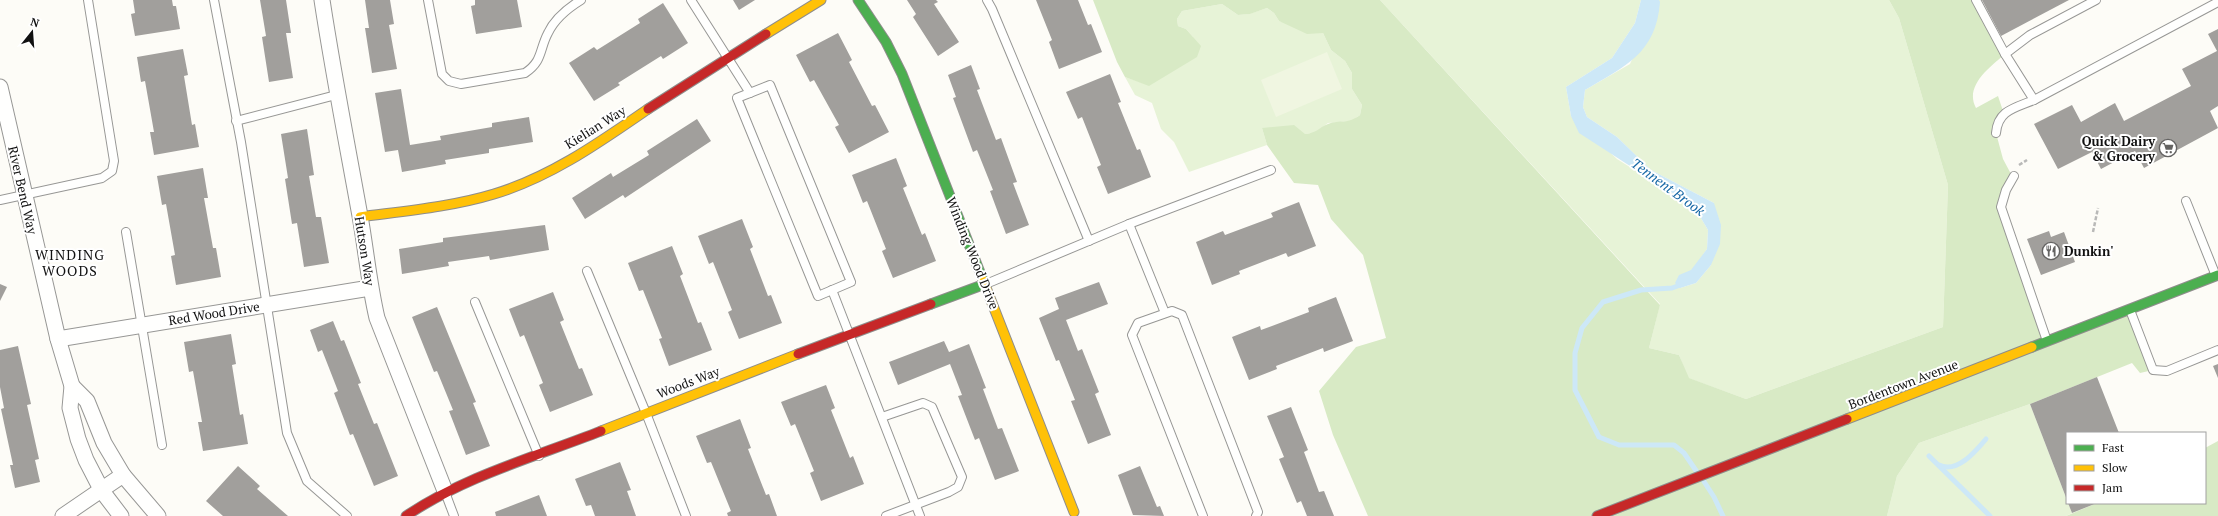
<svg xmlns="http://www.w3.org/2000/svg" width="2218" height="516" font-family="'PT Serif',serif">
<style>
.green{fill:#e7f3d7}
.forest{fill:#d8eac5}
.pitch{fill:#f0f6e1}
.water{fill:#cde8f7}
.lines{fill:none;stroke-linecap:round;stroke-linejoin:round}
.stream{stroke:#cde8f7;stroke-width:5}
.building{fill:#a19f9c}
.lane-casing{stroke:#979795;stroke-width:10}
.street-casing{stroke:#979795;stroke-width:17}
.fast-casing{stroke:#8e8d8b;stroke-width:11}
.slow-casing{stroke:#8e8d8b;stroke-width:11}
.jam-casing{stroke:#8e8d8b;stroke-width:11}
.path{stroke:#b9b9b8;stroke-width:2.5;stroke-dasharray:4 2;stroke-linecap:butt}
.lane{stroke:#fffffe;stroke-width:8}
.street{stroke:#fffffe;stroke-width:15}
.fast{stroke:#4caf50;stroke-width:9}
.slow{stroke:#ffc107;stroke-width:9}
.jam{stroke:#c62828;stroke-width:9}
.labels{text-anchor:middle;stroke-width:4;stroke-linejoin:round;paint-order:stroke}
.street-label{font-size:13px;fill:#111;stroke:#fff}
.poi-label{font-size:13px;font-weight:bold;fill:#111;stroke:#fff;text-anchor:end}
.water-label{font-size:14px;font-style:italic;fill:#1768a6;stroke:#fff}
.neighbourhood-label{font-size:14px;letter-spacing:1px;fill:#111;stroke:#fff}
</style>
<rect width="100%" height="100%" fill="#fdfcf7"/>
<!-- green -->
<g class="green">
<path d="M 1380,0 L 1641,0 L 1635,23 L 1612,58 L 1566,87 L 1571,116 L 1617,159 L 1695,208 L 1708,230 L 1707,249 L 1680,288 L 1696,283 L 1711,265 L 1714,203 L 1651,170 L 1617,137 L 1587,117 L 1583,107 L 1585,90 L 1630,64 L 1659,0 L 1889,0 L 1899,18 L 1948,185 L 1943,327 L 1746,399 L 1688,378 L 1679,355 L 1649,348 L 1660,304 Z"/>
<path d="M 1222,4 L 1238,15 L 1249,14 L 1267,8 L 1274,13 L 1279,21 L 1323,33 L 1331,50 L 1345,61 L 1352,73 L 1352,89 L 1362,105 L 1360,115 L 1352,121 L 1328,123 L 1315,133 L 1305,134 L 1262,128 L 1267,145 L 1189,172 L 1174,142 L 1161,129 L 1152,103 L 1135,95 L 1125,77 L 1149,85 L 1193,37 L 1186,29 L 1178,26 L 1177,19 L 1182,11 Z"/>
<path d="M 2030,404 L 2072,513 L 2066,516 L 1887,516 L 1897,476 L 1919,443 Z"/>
</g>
<!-- forest -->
<g class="forest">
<path d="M 1093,0 L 1380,0 L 1660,305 L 1649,348 L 1679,355 L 1689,378 L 1746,399 L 1943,327 L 1948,185 L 1899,18 L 1889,0 L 1976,0 L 2005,54 C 1990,67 1964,86 1976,108 L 1998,96 L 2004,114 L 1996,133 L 2003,159 L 2011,174 L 2001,207 L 2047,341 L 2130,309 L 2153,370 L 2140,373 L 2132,363 L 2030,404 L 1919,443 L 1897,476 L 1887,516 L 1368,516 L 1333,435 L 1319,391 L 1356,347 L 1386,338 L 1363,255 L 1331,219 L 1318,185 L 1294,183 L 1267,145 L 1262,128 L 1294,125 L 1305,134 C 1317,133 1318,128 1328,124 C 1340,119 1347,125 1360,115 L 1362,105 L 1352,89 L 1352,73 L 1345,61 L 1331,50 L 1323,33 L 1307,34 L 1279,21 L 1274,13 L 1267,8 L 1250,14 L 1238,15 L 1222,4 L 1182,11 L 1177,19 L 1178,26 L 1186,29 L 1201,46 L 1197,57 L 1149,86 L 1125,77 L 1117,62 Z"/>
<path d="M 2218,441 L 2218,516 L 2066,516 L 2097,503 L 2205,503 L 2205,448 Z"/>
</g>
<!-- pitch -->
<path class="pitch" d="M 1327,52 L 1342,89 L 1276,117 L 1261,80 Z"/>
<!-- water -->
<path class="water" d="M 1641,0 L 1659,0 L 1660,2 C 1656,54 1625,66 1585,90 L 1583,107 L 1587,117 L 1617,137 L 1651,170 L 1714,203 L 1721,225 L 1720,244 L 1711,265 L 1696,283 L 1680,288 L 1675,283 L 1679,275 L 1691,270 L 1707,249 L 1708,230 L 1695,208 L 1579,133 L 1571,116 L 1566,87 L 1612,58 L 1635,23 Z"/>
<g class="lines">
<!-- stream -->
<g class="stream">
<path d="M 1683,284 L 1672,288 L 1641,290 L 1603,302 L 1582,328 L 1575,353 L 1575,390 L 1599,437 L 1619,445 L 1674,445 L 1684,453 L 1697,472"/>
<path d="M 1929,456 L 1990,516"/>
<path d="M 1939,465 C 1957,474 1976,451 1986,439"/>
<path d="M 1703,480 L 1714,497 L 1723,516"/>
</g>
</g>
<!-- building -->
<g class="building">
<path d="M 133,0 L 172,0 L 173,6 L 176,6 L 180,29 L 135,36 L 131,14 L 135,13 Z"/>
<path d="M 260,0 L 286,0 L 291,33 L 286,33 L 293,78 L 269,82 L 262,37 L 266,36 Z"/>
<path d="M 365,0 L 390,0 L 394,24 L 389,25 L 397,69 L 372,73 L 365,28 L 369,28 Z"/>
<path d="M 475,0 L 517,0 L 522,27 L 476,34 L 471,6 L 475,5 Z"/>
<path d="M 733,0 L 755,0 L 739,10 Z"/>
<path d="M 907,0 L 936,0 L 938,2 L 934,4 L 959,42 L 938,56 L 913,17 L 916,14 Z"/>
<path d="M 1036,0 L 1078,0 L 1088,25 L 1091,24 L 1102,52 L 1059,69 L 1049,42 L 1052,40 Z"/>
<path d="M 1982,0 L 2069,0 L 2001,36 Z"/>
<path d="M 663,3 L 688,43 L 663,59 L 661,56 L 618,83 L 620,85 L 594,101 L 569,63 L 594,47 L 597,50 L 640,23 L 638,19 Z"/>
<path d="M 2218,29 L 2218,106 L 2210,111 L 2218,128 L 2144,168 L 2135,151 L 2101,169 L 2092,152 L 2058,169 L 2034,124 L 2072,105 L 2081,122 L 2115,103 L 2124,121 L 2191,86 L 2182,69 L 2217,51 L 2208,34 Z"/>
<path d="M 838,33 L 852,60 L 849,62 L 872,106 L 875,105 L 889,132 L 849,153 L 835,127 L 839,125 L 814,80 L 810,82 L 796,55 Z"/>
<path d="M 183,49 L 188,75 L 184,76 L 192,125 L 195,124 L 199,147 L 154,155 L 150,132 L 154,132 L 145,81 L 141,82 L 137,57 Z"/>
<path d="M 971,65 L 980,89 L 977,90 L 996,140 L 1001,138 L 1017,182 L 1013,183 L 1029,225 L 1006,234 L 990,191 L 993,190 L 977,150 L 973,152 L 953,98 L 956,97 L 948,75 Z"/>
<path d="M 1110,74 L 1121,102 L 1118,103 L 1137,150 L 1140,149 L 1151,177 L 1108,194 L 1097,167 L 1101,165 L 1082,117 L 1078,119 L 1066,92 Z"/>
<path d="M 401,89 L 410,145 L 441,140 L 440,136 L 492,127 L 492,123 L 529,117 L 533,142 L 489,149 L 489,153 L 445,160 L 446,164 L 402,172 L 398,150 L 385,152 L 375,93 Z"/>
<path d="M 697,119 L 711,141 L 625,198 L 623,195 L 585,219 L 572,198 L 611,173 L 613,177 L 649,155 L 647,151 Z"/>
<path d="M 307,129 L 314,175 L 309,176 L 316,217 L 321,217 L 329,263 L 304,267 L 297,223 L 292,224 L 285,179 L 288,178 L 281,134 Z"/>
<path d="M 896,158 L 907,186 L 903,188 L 922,235 L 925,233 L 936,261 L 893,278 L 882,251 L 886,249 L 867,201 L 863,203 L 852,175 Z"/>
<path d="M 203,168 L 208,198 L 204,198 L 213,248 L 216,248 L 221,277 L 176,285 L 171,256 L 175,255 L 166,204 L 162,205 L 157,176 Z"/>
<path d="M 1299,202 L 1316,246 L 1288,257 L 1286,253 L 1239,271 L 1240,274 L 1212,285 L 1196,242 L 1223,231 L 1225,235 L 1273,217 L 1271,213 Z"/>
<path d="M 742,219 L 753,247 L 750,249 L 768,296 L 771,295 L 782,323 L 739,339 L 728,312 L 732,310 L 713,262 L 709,264 L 698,236 Z"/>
<path d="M 545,225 L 549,250 L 490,260 L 489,256 L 448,262 L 449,266 L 402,274 L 399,249 L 443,242 L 443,238 Z"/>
<path d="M 2049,231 L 2051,237 L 2064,232 L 2075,262 L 2041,275 L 2027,239 Z"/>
<path d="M 672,246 L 683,274 L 680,276 L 698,323 L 701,322 L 712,350 L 669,366 L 659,339 L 662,338 L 643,290 L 639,291 L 628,263 Z"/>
<path d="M 1099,282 L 1108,304 L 1066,320 L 1078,351 L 1082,349 L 1099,392 L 1095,394 L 1111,435 L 1088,444 L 1071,401 L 1075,400 L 1059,360 L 1056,361 L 1039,318 L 1059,309 L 1055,298 Z"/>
<path d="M 0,284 L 7,287 L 0,301 Z"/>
<path d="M 553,292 L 564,320 L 560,322 L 579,369 L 582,368 L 593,395 L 550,412 L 539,385 L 543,383 L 524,335 L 520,337 L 509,309 Z"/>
<path d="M 1336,297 L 1353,341 L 1324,352 L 1323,348 L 1276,366 L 1277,369 L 1249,380 L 1232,337 L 1260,326 L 1261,330 L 1309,312 L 1308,308 Z"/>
<path d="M 437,307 L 476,402 L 473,403 L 490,446 L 466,455 L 449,411 L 453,410 L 437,371 L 434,372 L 412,317 Z"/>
<path d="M 333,321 L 341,341 L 344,340 L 361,383 L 358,384 L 374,424 L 377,423 L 398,476 L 374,486 L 353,434 L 350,435 L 334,393 L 338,391 L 322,350 L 318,352 L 310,330 Z"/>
<path d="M 231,334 L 236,364 L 232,365 L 240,415 L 243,414 L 248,444 L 203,451 L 198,422 L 202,422 L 193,371 L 189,372 L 184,342 Z"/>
<path d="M 944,341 L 949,352 L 969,344 L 986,388 L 983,389 L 998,429 L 1002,428 L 1019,471 L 995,480 L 979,438 L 975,440 L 958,396 L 962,395 L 950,364 L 898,385 L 889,362 Z"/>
<path d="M 18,346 L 31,404 L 27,405 L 39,459 L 35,460 L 40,482 L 15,488 L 10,465 L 13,465 L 1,409 L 4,408 L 0,387 L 0,350 Z"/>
<path d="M 2218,364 L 2218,378 L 2213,366 Z"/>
<path d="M 2097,377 L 2119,433 L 2067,433 L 2067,500 L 2030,404 Z"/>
<path d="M 826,385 L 835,408 L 831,410 L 850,458 L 853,456 L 864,484 L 821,501 L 810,473 L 814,471 L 795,424 L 791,426 L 781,402 Z"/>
<path d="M 1291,407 L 1308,450 L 1304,452 L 1319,492 L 1324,491 L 1334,516 L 1307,516 L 1301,501 L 1297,503 L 1279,459 L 1284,457 L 1267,416 Z"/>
<path d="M 740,419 L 751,448 L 748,449 L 766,495 L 769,494 L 777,516 L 728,516 L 727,513 L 731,511 L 711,462 L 707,463 L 696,436 Z"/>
<path d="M 620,462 L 631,490 L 627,491 L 636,516 L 595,516 L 591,505 L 586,506 L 575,479 Z"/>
<path d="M 238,466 L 260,486 L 257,489 L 288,516 L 223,516 L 206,501 Z"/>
<path d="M 1140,466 L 1157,507 L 1160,506 L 1164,516 L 1133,515 L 1118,475 Z"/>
<path d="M 539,495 L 547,516 L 496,516 L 495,512 Z"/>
<path d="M 2068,503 L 2097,503 L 2072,513 Z"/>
</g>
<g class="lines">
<defs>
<g id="lane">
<path d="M 214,0 L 241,142 L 287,433 L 307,481 L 347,516"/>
<path d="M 428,0 L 442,74 L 449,81 L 461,84 L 525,73 C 543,61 539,50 548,33 C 555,18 568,8 581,0"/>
<path d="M 691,0 L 750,93"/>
<path d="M 987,0 L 992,9 L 1089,241"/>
<path d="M 1976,0 L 2005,54"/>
<path d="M 770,85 L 851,282 L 818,296 L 737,98 Z"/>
<path d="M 2034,100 L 2218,2"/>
<path d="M 236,121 L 336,95"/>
<path d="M 1996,133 C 1998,110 2015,108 2034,100 L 2005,54 L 2030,35 L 2096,0"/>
<path d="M 2014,176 L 2006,190 L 2001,207 L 2047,341"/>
<path d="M 0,200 L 102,178 L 112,171 L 114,161 L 88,0"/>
<path d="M 2186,201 L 2216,276"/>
<path d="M 1129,224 L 1165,313"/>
<path d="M 126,232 L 162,445"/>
<path d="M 587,271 L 646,413 L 686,516"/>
<path d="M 986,284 L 1129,224 L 1271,170"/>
<path d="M 832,290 L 920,516"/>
<path d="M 475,302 L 539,456"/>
<path d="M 2130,310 L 2153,370 L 2167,371 L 2218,350"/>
<path d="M 882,417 L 923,403 L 932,407 L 962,477 L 958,487 L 949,492 L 886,516"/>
<path d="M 445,492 L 454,516"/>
<path d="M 1203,516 L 1132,335 L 1138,323 L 1172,311 L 1182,315 L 1258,512 L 1256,516"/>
</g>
<g id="street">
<path d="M 322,0 C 333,72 347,144 360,216 C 366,250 369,284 377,318 L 445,491"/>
<path d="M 0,87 L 58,339 L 72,386 L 70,408 L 78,439 L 86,460 L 102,491 L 121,516"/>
<path d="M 58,339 L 370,288"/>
<path d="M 72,386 L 87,401 L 104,443 L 123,475 L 158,516"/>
<path d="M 63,516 L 123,475"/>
</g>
<g id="fast">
<path d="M 858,0 L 886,42 L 902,74 L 983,280"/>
<path d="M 931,304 L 985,284"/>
<path d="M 2032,347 L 2218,275"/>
</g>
<g id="slow">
<path d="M 766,34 L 821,0"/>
<path d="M 360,217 C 405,211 451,207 494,194 C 551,177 600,142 648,109"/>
<path d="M 983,280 L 1074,512"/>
<path d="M 1847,419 L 2032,347"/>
<path d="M 601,431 L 798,354"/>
</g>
<g id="jam">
<path d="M 648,109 L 766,34"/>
<path d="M 798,354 L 931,304"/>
<path d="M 406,516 C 465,476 535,457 601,431"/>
<path d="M 1597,516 L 1847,419"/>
</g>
</defs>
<!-- lane casing -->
<use href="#lane" class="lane-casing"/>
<!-- street casing -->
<use href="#street" class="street-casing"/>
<!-- fast casing -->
<use href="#fast" class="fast-casing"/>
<!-- slow casing -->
<use href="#slow" class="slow-casing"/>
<!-- jam casing -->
<use href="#jam" class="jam-casing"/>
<!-- path -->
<g class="path">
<path d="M 2019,165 L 2027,160"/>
<path d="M 2093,232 L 2098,208"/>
</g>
<!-- lane -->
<use href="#lane" class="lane"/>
<!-- street -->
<use href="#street" class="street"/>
<!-- fast -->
<use href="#fast" class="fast"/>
<!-- slow -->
<use href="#slow" class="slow"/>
<!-- jam -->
<use href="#jam" class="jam"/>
</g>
<!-- icons -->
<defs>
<symbol id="supermarket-ring" viewBox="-11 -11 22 22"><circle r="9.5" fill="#fff" stroke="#646362" stroke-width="1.5"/><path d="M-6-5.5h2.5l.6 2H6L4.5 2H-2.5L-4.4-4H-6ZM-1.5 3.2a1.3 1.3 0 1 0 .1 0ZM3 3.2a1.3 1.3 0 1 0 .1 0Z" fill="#646362"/></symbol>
<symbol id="restaurant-ring" viewBox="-11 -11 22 22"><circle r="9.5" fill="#fff" stroke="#646362" stroke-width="1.5"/><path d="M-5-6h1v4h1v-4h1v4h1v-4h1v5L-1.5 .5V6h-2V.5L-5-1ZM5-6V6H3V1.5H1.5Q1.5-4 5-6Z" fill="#646362"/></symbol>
</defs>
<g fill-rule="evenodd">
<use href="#supermarket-ring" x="2158" y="138" width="20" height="20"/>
<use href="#restaurant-ring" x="2041" y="241" width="20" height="20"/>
</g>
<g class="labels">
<!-- street labels -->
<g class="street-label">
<text transform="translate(595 127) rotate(-32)" y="5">Kielian Way</text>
<text transform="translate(23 190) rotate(77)" y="5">River Bend Way</text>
<text transform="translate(365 251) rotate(81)" y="5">Hutson Way</text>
<text transform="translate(973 253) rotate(68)" y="5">Winding Wood Drive</text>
<text transform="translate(214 313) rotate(-9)" y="5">Red Wood Drive</text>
<text transform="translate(688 382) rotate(-21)" y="5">Woods Way</text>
<text transform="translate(1903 384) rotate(-21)" y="5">Bordentown Avenue</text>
</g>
<!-- poi labels -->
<g class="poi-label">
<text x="2155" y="146">Quick Dairy<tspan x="2155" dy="15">&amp; Grocery</tspan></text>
<text x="2064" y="256" text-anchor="start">Dunkin'</text>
</g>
<!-- water labels -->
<g class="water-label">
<text transform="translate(1668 187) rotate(36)" y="5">Tennent Brook</text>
</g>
<!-- neighbourhood labels -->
<g class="neighbourhood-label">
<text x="70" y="260">WINDING<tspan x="70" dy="16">WOODS</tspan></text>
</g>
</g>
<!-- legend -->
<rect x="2066" y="432" width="140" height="72" fill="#ffffff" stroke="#a0a0a0"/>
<rect x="2074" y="445" width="20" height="6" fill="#4caf50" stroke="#a0a0a0"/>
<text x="2102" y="452" font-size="12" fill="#111111">Fast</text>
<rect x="2074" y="465" width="20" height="6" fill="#ffc107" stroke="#a0a0a0"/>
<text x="2102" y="472" font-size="12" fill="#111111">Slow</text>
<rect x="2074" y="485" width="20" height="6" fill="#c62828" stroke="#a0a0a0"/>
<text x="2102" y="492" font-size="12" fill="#111111">Jam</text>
<!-- north arrow -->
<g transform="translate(32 32) rotate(17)" stroke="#ffffff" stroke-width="3" paint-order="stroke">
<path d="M0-3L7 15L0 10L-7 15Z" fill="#111111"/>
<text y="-6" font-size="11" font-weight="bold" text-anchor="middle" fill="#111111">N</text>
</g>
</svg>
